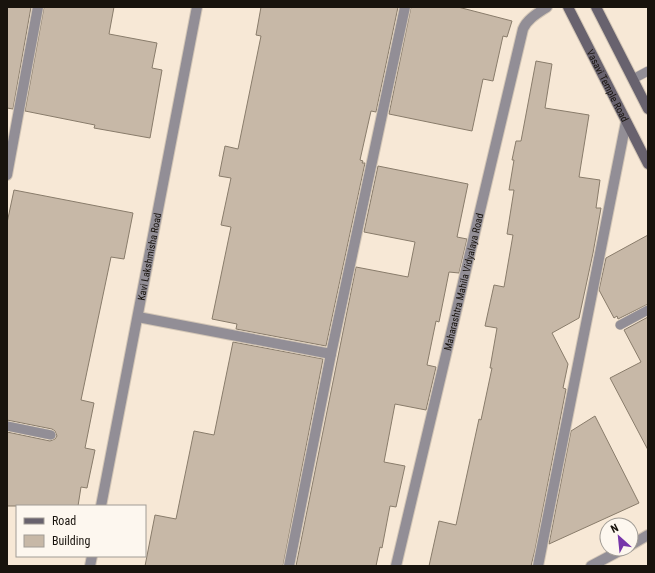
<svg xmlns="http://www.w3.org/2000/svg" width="655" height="573" font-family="'Roboto Condensed',sans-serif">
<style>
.building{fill:#c7b8a7;stroke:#897c6b}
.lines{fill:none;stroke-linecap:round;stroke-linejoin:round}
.service-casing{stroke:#d3c6b6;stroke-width:10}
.minor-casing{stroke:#d3c6b6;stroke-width:12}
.tertiary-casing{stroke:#d3c6b6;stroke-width:12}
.secondary-casing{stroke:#d3c6b6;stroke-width:12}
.service{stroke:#928e96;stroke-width:9}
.minor{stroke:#928e96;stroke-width:10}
.tertiary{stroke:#928e96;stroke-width:10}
.secondary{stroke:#68626e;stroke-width:10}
.labels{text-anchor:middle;stroke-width:4;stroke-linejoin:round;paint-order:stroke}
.street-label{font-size:10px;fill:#18130d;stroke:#fdf7ef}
</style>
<rect width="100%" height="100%" fill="#f7e8d6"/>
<!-- building -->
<g class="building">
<path d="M 7,7 L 31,7 L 13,109 L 7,108 Z"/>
<path d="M 44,7 L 114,7 L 109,34 L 157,43 L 152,68 L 162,70 L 150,138 L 94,128 L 95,125 L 25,111 Z"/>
<path d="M 261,7 L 398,7 L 376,112 L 371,111 L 360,160 L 363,161 L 362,163 L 365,163 L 326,346 L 236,329 L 237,324 L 212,319 L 231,227 L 221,225 L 231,178 L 219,176 L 225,146 L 238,149 L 261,36 L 256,35 Z"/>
<path d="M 411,7 L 458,7 L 512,21 L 507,37 L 503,36 L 493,81 L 483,79 L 472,131 L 389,114 Z"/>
<path d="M 536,61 L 552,64 L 545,108 L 589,115 L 579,177 L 600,180 L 596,208 L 601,208 L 593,253 L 579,318 L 552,333 L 568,364 L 563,388 L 566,389 L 535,550 L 531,566 L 429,566 L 439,521 L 456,525 L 479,419 L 481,420 L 492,368 L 490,368 L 497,328 L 485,326 L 494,285 L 504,287 L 513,235 L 507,234 L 514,190 L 509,190 L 514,160 L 512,160 L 516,141 L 521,141 Z"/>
<path d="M 378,166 L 468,184 L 457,237 L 467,239 L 459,273 L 449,272 L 439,322 L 436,321 L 427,365 L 436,367 L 426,410 L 395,404 L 384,462 L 405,466 L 396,507 L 390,506 L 382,548 L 380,547 L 376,566 L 296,566 L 356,267 L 408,277 L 415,242 L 364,232 Z"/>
<path d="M 14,190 L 133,213 L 124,259 L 111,257 L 81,400 L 94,403 L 85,448 L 95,450 L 87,488 L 81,487 L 78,506 L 7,506 L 7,432 L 50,441 L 55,439 L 57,436 L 55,431 L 52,429 L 7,420 L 7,223 Z"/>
<path d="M 648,235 L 648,304 L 618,319 L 617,316 L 614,318 L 599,290 L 606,258 Z"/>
<path d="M 648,317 L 648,450 L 610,378 L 641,362 L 624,330 Z"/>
<path d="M 233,342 L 323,359 L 283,566 L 145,566 L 155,515 L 176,519 L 194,431 L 214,435 Z"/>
<path d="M 595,416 L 639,503 L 549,544 L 571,431 Z"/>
</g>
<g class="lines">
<defs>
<g id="service">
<path d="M 633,79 L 648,71"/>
<path d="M 620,325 L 648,310"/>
<path d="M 7,426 L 51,435"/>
</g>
<g id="minor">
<path d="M 7,175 L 38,7"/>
<path d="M 138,317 L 331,354"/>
<path d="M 631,545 L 648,535"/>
<path d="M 289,566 L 331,354 L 405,7"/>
<path id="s1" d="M 396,566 L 523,29 C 527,19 538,13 547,7"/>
<path d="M 538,566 L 626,122"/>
<path d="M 591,566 L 623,549"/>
</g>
<g id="tertiary">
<path id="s2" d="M 101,506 L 197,7"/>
<path d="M 90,566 L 92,556"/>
</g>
<g id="secondary">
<path id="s3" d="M 568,7 L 648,164"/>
<path d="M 596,7 L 648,109"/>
</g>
</defs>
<!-- service casing -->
<use href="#service" class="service-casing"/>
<!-- minor casing -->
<use href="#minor" class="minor-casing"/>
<!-- tertiary casing -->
<use href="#tertiary" class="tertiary-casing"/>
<!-- secondary casing -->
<use href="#secondary" class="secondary-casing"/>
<!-- service -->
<use href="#service" class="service"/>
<!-- minor -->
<use href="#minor" class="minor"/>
<!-- tertiary -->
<use href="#tertiary" class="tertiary"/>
<!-- secondary -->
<use href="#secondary" class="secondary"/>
</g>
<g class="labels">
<!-- street labels -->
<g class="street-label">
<text dy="4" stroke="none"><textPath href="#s3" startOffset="88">Vasavi Temple Road</textPath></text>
<text dy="4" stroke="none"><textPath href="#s2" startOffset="254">Kavi Lakshmisha Road</textPath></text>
<text dy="4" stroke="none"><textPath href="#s1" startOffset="292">Maharashtra Mahila Vidyalaya Road</textPath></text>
</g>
</g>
<!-- border -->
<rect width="655" height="573" fill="none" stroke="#18130d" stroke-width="16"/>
<!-- legend -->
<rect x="16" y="505" width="130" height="52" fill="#fdf7ef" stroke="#a19c95"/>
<rect x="24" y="518" width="20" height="6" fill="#68626e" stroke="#a19c95"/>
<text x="52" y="525" font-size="12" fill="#18130d">Road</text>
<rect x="24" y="535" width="20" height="12" fill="#c7b8a7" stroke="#a19c95"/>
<text x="52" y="545" font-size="12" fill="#18130d">Building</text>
<!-- north arrow -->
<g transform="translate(619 537) rotate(333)"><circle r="19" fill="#fdf7ef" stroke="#a19c95"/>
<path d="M0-3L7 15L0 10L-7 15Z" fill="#7736aa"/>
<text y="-6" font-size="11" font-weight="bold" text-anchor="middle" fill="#18130d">N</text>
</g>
</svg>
